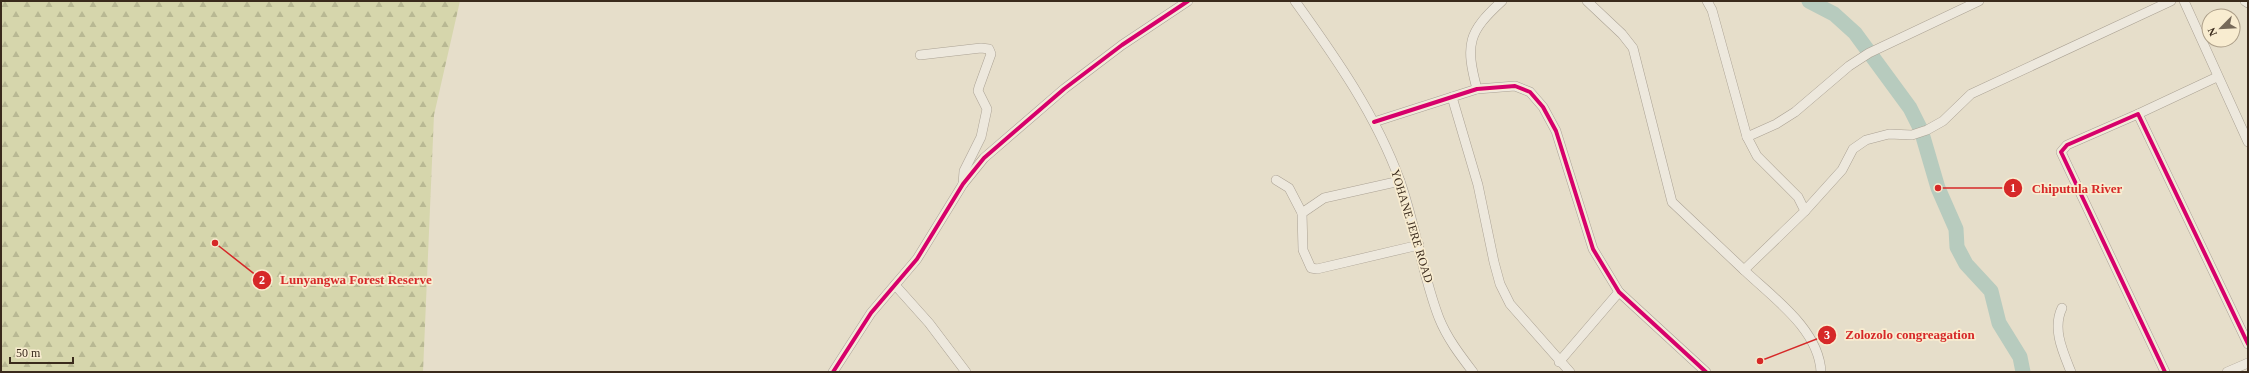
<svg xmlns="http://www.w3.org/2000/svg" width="2249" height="373" font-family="'Times New Roman',serif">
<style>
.forest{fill:url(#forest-firs)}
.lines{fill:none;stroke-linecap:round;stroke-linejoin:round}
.river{stroke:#b7cbbe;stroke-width:15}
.street-casing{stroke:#aba294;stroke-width:10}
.street{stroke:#ede8dd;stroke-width:9}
.cycleway-casing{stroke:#f8ecd0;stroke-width:6}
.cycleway{stroke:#d6006c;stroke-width:4}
.labels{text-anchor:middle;stroke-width:3.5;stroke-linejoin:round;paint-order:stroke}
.street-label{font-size:12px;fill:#3a2a1c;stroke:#f8ecd0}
.leader{fill:none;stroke:#d62828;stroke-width:1.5}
.callout-dot{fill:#d62828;stroke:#f8ecd0;stroke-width:1.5}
.mark-label{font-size:12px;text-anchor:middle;font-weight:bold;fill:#fff}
.callout-label{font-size:13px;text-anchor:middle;font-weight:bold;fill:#d62828;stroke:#f8ecd0;stroke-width:3.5;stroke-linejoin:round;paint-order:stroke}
</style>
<defs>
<pattern id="forest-firs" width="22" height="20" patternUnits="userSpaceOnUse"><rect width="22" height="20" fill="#d6d6ac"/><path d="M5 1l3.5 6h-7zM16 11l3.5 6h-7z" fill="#b8b893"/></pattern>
</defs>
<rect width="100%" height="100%" fill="#e6deca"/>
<!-- forest -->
<path class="forest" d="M 1,1 L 460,1 L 434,115 L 423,372 L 1,372 Z"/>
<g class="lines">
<!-- river -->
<path class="river" d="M 1809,1 L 1834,14 L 1855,33 L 1910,108 L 1921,130 L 1938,188 L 1956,229 L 1957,247 L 1966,264 L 1991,291 L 1999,323 L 2020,357 L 2023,372"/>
<defs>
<g id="street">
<path d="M 1295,1 C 1336,58 1376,115 1400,181 C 1416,226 1422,274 1439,318 C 1447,338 1460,355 1473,372"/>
<path d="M 1587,1 L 1622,34 L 1633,48 L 1672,202 L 1744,270"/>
<path d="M 1707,1 L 1712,10 L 1747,137 L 1757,156 L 1798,197 L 1805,211 L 1744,270 C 1772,297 1819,329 1821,372"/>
<path d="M 2184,1 L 2248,142"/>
<path d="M 2245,1 L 2248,3"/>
<path d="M 920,55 L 981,48 L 989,49 L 991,54 L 979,87 L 978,91 L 987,109 L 981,137 L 964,171 L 963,184"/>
<path d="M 1477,89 C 1465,44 1468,32 1502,1"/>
<path d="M 1452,97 L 1478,185 L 1494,262 L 1500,284 L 1510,304 L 1570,372"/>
<path d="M 2138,114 L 2217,77"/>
<path d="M 1374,122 L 1477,89 L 1515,86 L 1530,92 L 1543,107 L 1556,131 L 1593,249 L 1619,292 L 1706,372"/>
<path d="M 1747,137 L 1776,124 L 1795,112 L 1849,66 L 1869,53 L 1979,1"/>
<path d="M 1276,180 L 1289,188 L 1302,213"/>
<path d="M 1400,181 L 1324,198 L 1302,213 L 1303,250 L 1311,268 L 1317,269 L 1419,245"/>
<path d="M 1805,211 L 1842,170 L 1853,149 L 1866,140 L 1889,134 L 1912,135 L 1927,130 L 1943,121 L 1971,94 L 2171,1"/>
<path d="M 895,285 L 929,323 L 966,372"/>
<path d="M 2062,308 C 2052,329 2063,352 2071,372"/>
<path d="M 1559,362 L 1619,292"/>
<path d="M 833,372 L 871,313 L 917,259 L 963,184 L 984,158 L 1064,89 L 1122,45 L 1188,1"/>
<path d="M 2165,372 L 2061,152 L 2067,145 L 2138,114 L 2248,344"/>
<path d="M 2227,372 L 2248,363"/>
</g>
</defs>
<!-- street casing -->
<use href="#street" class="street-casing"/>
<!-- street -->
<use href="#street" class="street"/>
<defs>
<g id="cycleway">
<path d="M 1374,122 L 1477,89 L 1515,86 L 1530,92 L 1543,107 L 1556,131 L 1593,249 L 1619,292 L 1706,372"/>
<path d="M 833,372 L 871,313 L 917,259 L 963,184 L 984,158 L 1064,89 L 1122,45 L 1188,1"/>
<path d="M 2165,372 L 2061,152 L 2067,145 L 2138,114 L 2248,344"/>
</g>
</defs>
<!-- cycleway casing -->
<use href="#cycleway" class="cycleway-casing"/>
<!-- cycleway -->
<use href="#cycleway" class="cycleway"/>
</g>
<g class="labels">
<!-- street labels -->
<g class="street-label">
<text transform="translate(1412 226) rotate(73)" y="4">YOHANE JERE ROAD</text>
</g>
</g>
<!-- callouts -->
<path class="leader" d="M1938 188L2013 188M215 243L262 280M1760 361L1827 335"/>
<g class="callout-dot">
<circle cx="1938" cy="188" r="4"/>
<circle cx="215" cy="243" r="4"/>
<circle cx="1760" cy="361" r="4"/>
<circle cx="2013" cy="188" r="10"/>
<circle cx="262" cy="280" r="10"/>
<circle cx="1827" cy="335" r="10"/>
</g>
<g class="mark-label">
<text x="2013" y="192">1</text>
<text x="262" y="284">2</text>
<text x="1827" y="339">3</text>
</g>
<g class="callout-label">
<text x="2077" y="193">Chiputula River</text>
<text x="356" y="284">Lunyangwa Forest Reserve</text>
<text x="1910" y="339">Zolozolo congreagation</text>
</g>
<!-- border -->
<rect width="2249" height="373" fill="none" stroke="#3a2a1c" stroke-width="4"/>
<!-- north arrow -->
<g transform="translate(2221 28) rotate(246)"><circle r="19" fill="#f8ecd0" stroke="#ac9e88"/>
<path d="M0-3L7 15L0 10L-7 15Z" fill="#766959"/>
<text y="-6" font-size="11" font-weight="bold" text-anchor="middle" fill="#3a2a1c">N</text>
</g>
<!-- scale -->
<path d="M10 357v6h63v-6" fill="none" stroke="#3a2a1c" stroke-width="2"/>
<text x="16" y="357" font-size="12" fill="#3a2a1c" stroke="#f8ecd0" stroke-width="3" paint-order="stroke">50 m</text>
</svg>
